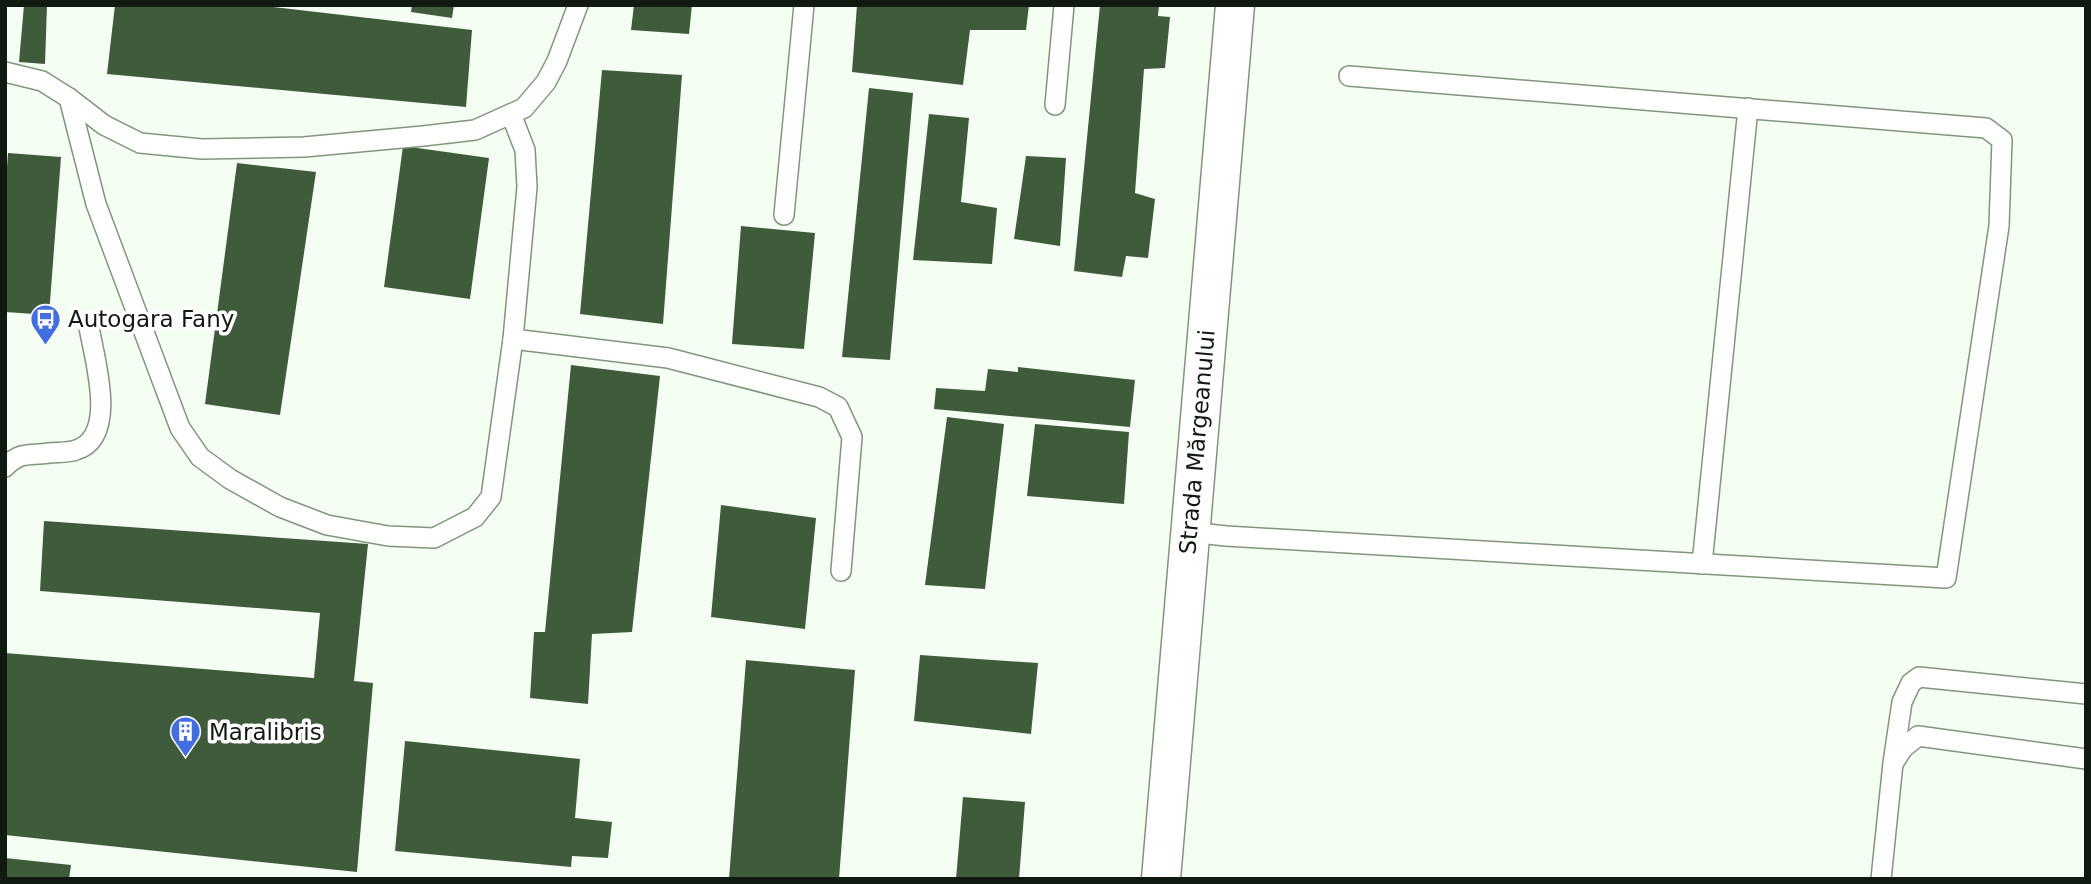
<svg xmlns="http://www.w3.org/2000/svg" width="2091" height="884" font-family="'DejaVu Sans',sans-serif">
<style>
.building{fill:#405b3c}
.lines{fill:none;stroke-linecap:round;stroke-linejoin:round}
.service-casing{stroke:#80967c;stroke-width:22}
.minor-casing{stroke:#80967c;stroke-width:41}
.service{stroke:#fff;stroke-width:19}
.minor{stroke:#fff;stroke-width:38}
.labels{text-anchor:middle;stroke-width:7;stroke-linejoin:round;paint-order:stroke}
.poi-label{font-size:23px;fill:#111a10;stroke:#fff;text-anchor:start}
.street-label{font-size:23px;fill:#111a10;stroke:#fff}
</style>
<rect width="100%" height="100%" fill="#f4fef3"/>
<!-- building -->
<g class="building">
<path d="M 24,5 L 47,5 L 45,64 L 19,62 Z"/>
<path d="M 115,5 L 256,5 L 472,30 L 466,107 L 107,74 Z"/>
<path d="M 412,5 L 454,5 L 452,18 L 411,12 Z"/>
<path d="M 634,5 L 692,5 L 689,34 L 631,30 Z"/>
<path d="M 857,5 L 1029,5 L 1026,30 L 970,30 L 963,85 L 852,72 Z"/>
<path d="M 1100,5 L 1159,5 L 1158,16 L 1170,17 L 1165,68 L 1144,69 L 1135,193 L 1155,199 L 1148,258 L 1126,256 L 1122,277 L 1074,271 Z"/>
<path d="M 602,70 L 682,75 L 663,324 L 580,314 Z"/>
<path d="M 869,88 L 913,93 L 890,360 L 842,357 Z"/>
<path d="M 929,114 L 969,118 L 961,202 L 997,208 L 992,264 L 913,260 Z"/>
<path d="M 403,146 L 489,158 L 470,299 L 384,287 Z"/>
<path d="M 8,153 L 61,157 L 49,315 L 5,312 L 5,195 Z"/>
<path d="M 1026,156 L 1066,158 L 1060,246 L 1014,239 Z"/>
<path d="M 237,163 L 316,172 L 280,415 L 205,404 Z"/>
<path d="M 741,226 L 815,233 L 804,349 L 732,344 Z"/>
<path d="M 571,365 L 660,376 L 632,632 L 592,634 L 588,704 L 530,698 L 534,632 L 545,632 Z"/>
<path d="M 1018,367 L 1135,380 L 1130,427 L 934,409 L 936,388 L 985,391 L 988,369 L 1018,372 Z"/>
<path d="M 947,417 L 1004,424 L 985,589 L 925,585 Z"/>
<path d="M 1035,424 L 1129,432 L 1124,504 L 1027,496 Z"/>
<path d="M 721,505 L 816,518 L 805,629 L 711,617 Z"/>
<path d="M 44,521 L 368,544 L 354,681 L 373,683 L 357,872 L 5,835 L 5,653 L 314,678 L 320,613 L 40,591 Z"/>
<path d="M 920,655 L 1038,663 L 1031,734 L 914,721 Z"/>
<path d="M 746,660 L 855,670 L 839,879 L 729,879 Z"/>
<path d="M 405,741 L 580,759 L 575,818 L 612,822 L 608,858 L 572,856 L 571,867 L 395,851 Z"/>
<path d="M 963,797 L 1025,802 L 1019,879 L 956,879 Z"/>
<path d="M 5,858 L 71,865 L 69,879 L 5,879 Z"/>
</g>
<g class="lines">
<defs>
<g id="service">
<path d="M 5,72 L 42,81 L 69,98 L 104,125 L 140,143 L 202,149 L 304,147 L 423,136 L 475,130 L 524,108 L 546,82 L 557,61 L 578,5"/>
<path d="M 69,98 L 96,204 L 180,428 L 200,457 L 230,479 L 280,507 L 327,525 L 388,536 L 434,538 L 475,517 L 491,497 L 513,339 L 527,187 L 525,150 L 511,114"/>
<path d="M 1055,105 L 1064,5"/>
<path d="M 784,215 L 804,5"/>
<path d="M 513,339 L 668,358 L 819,397 L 838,407 L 852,437 L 841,571"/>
<path d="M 5,467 C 21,451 28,456 49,453 C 58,452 68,453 76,450 C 119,437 94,358 89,327"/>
<path d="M 1190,532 L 1226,536 L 1946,578 L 1999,226 L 2002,140 L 1986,128 L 1349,76"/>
<path d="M 1702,564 L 1748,108"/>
<path d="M 1894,762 L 1903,748 L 1918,736 L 2086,759"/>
<path d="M 1881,879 L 1893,763 L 1902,702 L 1911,683 L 1919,677 L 2086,694"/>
</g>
<path id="minor" d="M 1161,879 L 1235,5"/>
</defs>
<!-- service casing -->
<use href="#service" class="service-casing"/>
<!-- minor casing -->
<use href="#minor" class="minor-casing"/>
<!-- service -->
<use href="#service" class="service"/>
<!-- minor -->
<use href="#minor" class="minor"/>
</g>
<!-- icons -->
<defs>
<symbol id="bus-pin" viewBox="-11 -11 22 30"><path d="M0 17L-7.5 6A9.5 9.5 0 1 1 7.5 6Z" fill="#426ee0" stroke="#fff"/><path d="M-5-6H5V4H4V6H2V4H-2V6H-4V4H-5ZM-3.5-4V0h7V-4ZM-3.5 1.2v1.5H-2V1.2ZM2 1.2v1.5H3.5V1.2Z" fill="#fff"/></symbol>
<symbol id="building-pin" viewBox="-11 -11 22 30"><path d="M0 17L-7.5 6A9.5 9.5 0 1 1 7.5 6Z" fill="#426ee0" stroke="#fff"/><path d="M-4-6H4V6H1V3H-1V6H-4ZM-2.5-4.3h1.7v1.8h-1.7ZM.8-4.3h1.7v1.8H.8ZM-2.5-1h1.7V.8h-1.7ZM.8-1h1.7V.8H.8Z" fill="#fff"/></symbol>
</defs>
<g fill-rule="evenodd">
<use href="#bus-pin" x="28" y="302" width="35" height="47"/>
<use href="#building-pin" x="168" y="714" width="35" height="47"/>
</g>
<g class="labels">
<!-- poi labels -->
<g class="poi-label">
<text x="68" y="327">Autogara Fany</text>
<text x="209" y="740">Maralibris</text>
</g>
<!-- street labels -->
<g class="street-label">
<text transform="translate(1197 442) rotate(-85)" y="8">Strada Mărgeanului</text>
</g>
</g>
<!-- border -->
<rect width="2091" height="884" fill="none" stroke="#111a10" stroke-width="14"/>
</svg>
